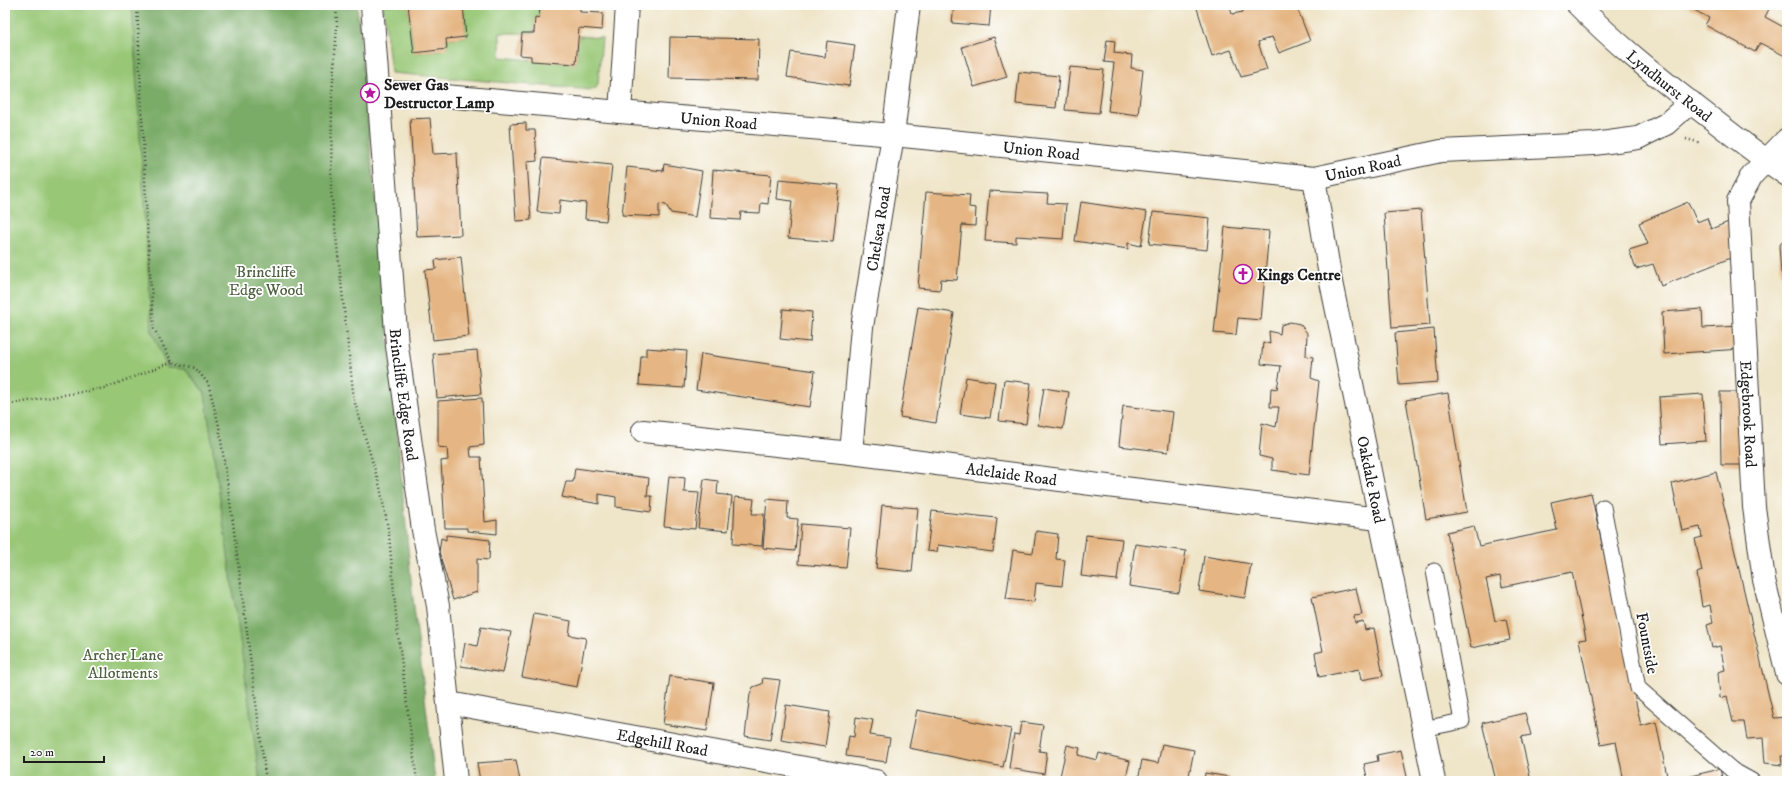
<svg xmlns="http://www.w3.org/2000/svg" width="1792" height="786" font-family="'IM FELL DW Pica',serif">
<style>
.green{fill:#98c776;stroke:#5a7249}
.forest{fill:#7aac67;stroke:#4b6442}
.building{fill:#e5b683}
.lines{fill:none;stroke-linecap:round;stroke-linejoin:round}
.service-casing{stroke:#3c3a36;stroke-width:17}
.minor-casing{stroke:#3c3a36;stroke-width:24}
.path{stroke:#3c3a36;stroke-width:2.5;stroke-dasharray:1 3;stroke-linecap:butt}
.service{stroke:#fff;stroke-width:15}
.minor{stroke:#fff;stroke-width:22}
.labels{text-anchor:middle;stroke-width:3.5;stroke-linejoin:round;paint-order:stroke}
.poi-label{font-size:16px;font-weight:bold;fill:#1c1c1c;stroke:#fff;text-anchor:start}
.street-label{font-size:16px;fill:#1c1c1c;stroke:#fff}
.park-label{font-size:16px;fill:#4e6040;stroke:#fff}
</style>
<rect width="100%" height="100%" fill="#fff"/>
<filter id="ink" filterUnits="userSpaceOnUse"><feTurbulence type="fractalNoise" baseFrequency=".025" numOctaves="2"/><feDisplacementMap in="SourceGraphic" scale="8" xChannelSelector="R" yChannelSelector="G"/><feConvolveMatrix kernelMatrix="1 2 1 2 8 2 1 2 1" color-interpolation-filters="sRGB"/></filter>
<filter id="wash" filterUnits="userSpaceOnUse"><feTurbulence type="fractalNoise" baseFrequency=".012" numOctaves="4" result="noise"/><feDisplacementMap in="SourceGraphic" scale="16" xChannelSelector="R" yChannelSelector="G"/><feGaussianBlur stdDeviation="0.9" result="paint"/><feColorMatrix in="noise" values="0 0 0 0 0 0 0 0 0 0 0 0 0 0 0 0 0 1.4 0 .05"/><feComposite in="paint" operator="in"/></filter>
<g filter="url(#wash)">
<rect width="100%" height="100%" fill="#efe5c9"/>
<!-- green -->
<g class="green">
<path d="M 5,5 L 132,5 L 152,331 L 205,393 L 260,781 L 5,781 Z"/>
<path d="M 383,5 L 408,5 L 414,53 L 447,49 L 446,39 L 466,37 L 463,5 L 526,5 L 526,7 L 540,8 L 539,18 L 535,18 L 534,33 L 500,33 L 500,57 L 576,64 L 578,36 L 602,38 L 598,84 L 596,88 L 592,90 L 391,73 Z"/>
</g>
<!-- forest -->
<path class="forest" d="M 132,5 L 357,5 L 412,590 L 435,781 L 260,781 L 205,393 L 185,369 L 167,368 L 152,331 Z"/>
<g id="blocks">
<!-- building -->
<g class="building">
<path d="M 408,5 L 463,5 L 466,37 L 446,39 L 447,49 L 414,53 Z"/>
<path d="M 540,5 L 580,5 L 580,12 L 603,13 L 602,30 L 579,28 L 576,64 L 531,61 L 531,56 L 520,55 L 522,33 L 534,33 L 535,17 L 539,18 Z"/>
<path d="M 954,5 L 991,5 L 989,26 L 952,23 Z"/>
<path d="M 1196,5 L 1229,5 L 1232,14 L 1243,12 L 1243,5 L 1296,5 L 1310,41 L 1279,53 L 1272,37 L 1258,42 L 1267,70 L 1241,77 L 1231,50 L 1212,56 Z"/>
<path d="M 1685,5 L 1771,5 L 1765,17 L 1787,29 L 1787,57 L 1760,43 L 1755,52 L 1705,25 L 1709,18 Z"/>
<path d="M 670,37 L 759,39 L 758,80 L 669,78 Z"/>
<path d="M 994,37 L 1007,77 L 974,87 L 962,47 Z"/>
<path d="M 1107,40 L 1115,41 L 1114,53 L 1132,55 L 1131,68 L 1143,70 L 1138,115 L 1108,111 L 1114,63 L 1104,62 Z"/>
<path d="M 827,41 L 855,45 L 849,86 L 787,77 L 791,52 L 825,57 Z"/>
<path d="M 1070,67 L 1104,70 L 1099,113 L 1065,110 Z"/>
<path d="M 1019,72 L 1059,76 L 1056,108 L 1016,104 Z"/>
<path d="M 430,118 L 433,154 L 457,153 L 461,235 L 417,237 L 410,119 Z"/>
<path d="M 526,123 L 526,130 L 535,130 L 537,161 L 527,162 L 531,220 L 516,221 L 510,124 Z"/>
<path d="M 543,158 L 612,165 L 606,221 L 585,219 L 586,203 L 560,200 L 559,214 L 537,212 Z"/>
<path d="M 664,164 L 702,171 L 695,217 L 671,213 L 666,205 L 659,204 L 659,217 L 622,215 L 627,167 L 663,171 Z"/>
<path d="M 713,170 L 771,175 L 768,204 L 761,203 L 760,213 L 741,212 L 740,220 L 710,218 Z"/>
<path d="M 779,179 L 839,185 L 833,242 L 788,238 L 792,201 L 777,199 Z"/>
<path d="M 989,191 L 1048,194 L 1047,203 L 1066,204 L 1063,239 L 1016,236 L 1016,243 L 985,241 Z"/>
<path d="M 926,192 L 970,195 L 969,207 L 976,208 L 975,226 L 962,225 L 957,280 L 941,279 L 940,290 L 918,288 Z"/>
<path d="M 1081,202 L 1147,212 L 1141,246 L 1128,243 L 1128,249 L 1075,241 Z"/>
<path d="M 1688,202 L 1697,222 L 1707,218 L 1711,229 L 1736,219 L 1738,255 L 1661,286 L 1653,264 L 1636,269 L 1629,250 L 1648,244 L 1639,223 Z"/>
<path d="M 1421,210 L 1430,325 L 1392,328 L 1384,213 Z"/>
<path d="M 1153,212 L 1210,218 L 1207,250 L 1149,244 Z"/>
<path d="M 1225,227 L 1269,231 L 1261,320 L 1238,318 L 1236,335 L 1214,333 Z"/>
<path d="M 1785,238 L 1787,239 L 1787,278 L 1781,273 L 1779,246 Z"/>
<path d="M 461,257 L 469,336 L 433,340 L 425,270 L 436,269 L 435,260 Z"/>
<path d="M 918,307 L 954,313 L 936,423 L 900,417 Z"/>
<path d="M 783,309 L 812,312 L 810,342 L 780,339 Z"/>
<path d="M 1702,309 L 1703,328 L 1740,326 L 1742,349 L 1664,354 L 1662,312 Z"/>
<path d="M 1290,322 L 1300,324 L 1307,333 L 1306,356 L 1313,357 L 1311,378 L 1319,381 L 1309,475 L 1272,470 L 1272,459 L 1259,456 L 1262,423 L 1276,427 L 1279,407 L 1270,407 L 1271,388 L 1277,389 L 1281,366 L 1261,364 L 1263,342 L 1270,344 L 1269,331 L 1280,334 L 1281,325 Z"/>
<path d="M 1434,329 L 1438,382 L 1399,385 L 1395,333 Z"/>
<path d="M 646,348 L 687,351 L 684,388 L 639,385 L 641,356 L 646,356 Z"/>
<path d="M 477,350 L 481,394 L 437,398 L 433,354 Z"/>
<path d="M 701,354 L 815,371 L 810,407 L 696,390 Z"/>
<path d="M 966,377 L 995,382 L 990,418 L 960,414 Z"/>
<path d="M 1004,380 L 1031,383 L 1026,424 L 999,421 Z"/>
<path d="M 1044,388 L 1069,392 L 1063,429 L 1038,425 Z"/>
<path d="M 1720,392 L 1743,392 L 1744,465 L 1721,465 Z"/>
<path d="M 1448,393 L 1467,512 L 1426,519 L 1406,400 Z"/>
<path d="M 1703,394 L 1706,441 L 1662,444 L 1659,397 Z"/>
<path d="M 482,398 L 484,445 L 470,447 L 471,457 L 481,457 L 485,522 L 497,520 L 497,534 L 467,531 L 467,528 L 445,528 L 441,461 L 448,460 L 447,448 L 438,447 L 438,401 Z"/>
<path d="M 1123,406 L 1173,412 L 1168,452 L 1119,446 Z"/>
<path d="M 575,468 L 649,478 L 647,496 L 652,496 L 651,512 L 616,507 L 616,497 L 599,494 L 599,504 L 562,497 L 566,482 L 573,482 Z"/>
<path d="M 1716,472 L 1774,718 L 1787,717 L 1787,756 L 1781,756 L 1782,765 L 1765,763 L 1763,738 L 1747,739 L 1744,722 L 1733,722 L 1727,696 L 1720,698 L 1718,672 L 1725,670 L 1720,646 L 1712,648 L 1707,625 L 1713,623 L 1710,605 L 1702,607 L 1697,573 L 1702,571 L 1695,539 L 1702,537 L 1700,527 L 1682,531 L 1672,483 Z"/>
<path d="M 669,476 L 685,478 L 684,492 L 699,493 L 695,529 L 664,526 Z"/>
<path d="M 704,479 L 718,481 L 717,494 L 732,496 L 728,531 L 698,528 Z"/>
<path d="M 1591,493 L 1641,726 L 1656,722 L 1668,781 L 1624,781 L 1616,742 L 1601,745 L 1579,640 L 1586,639 L 1572,572 L 1502,587 L 1500,576 L 1486,579 L 1495,621 L 1506,619 L 1510,640 L 1471,648 L 1447,532 L 1474,526 L 1479,546 L 1557,530 L 1551,502 Z"/>
<path d="M 735,497 L 754,499 L 752,514 L 764,514 L 762,546 L 733,544 Z"/>
<path d="M 767,499 L 788,501 L 787,518 L 798,519 L 795,551 L 763,548 Z"/>
<path d="M 882,505 L 918,508 L 912,572 L 876,568 Z"/>
<path d="M 932,511 L 997,518 L 993,552 L 938,545 L 937,552 L 927,551 Z"/>
<path d="M 801,524 L 850,528 L 846,568 L 798,564 Z"/>
<path d="M 1036,531 L 1058,534 L 1056,559 L 1065,560 L 1062,586 L 1036,583 L 1034,602 L 1006,599 L 1013,550 L 1033,553 Z"/>
<path d="M 446,535 L 490,540 L 489,560 L 477,559 L 477,592 L 453,600 L 439,552 L 441,538 L 446,540 Z"/>
<path d="M 1086,535 L 1122,539 L 1117,580 L 1081,576 Z"/>
<path d="M 1135,544 L 1186,551 L 1179,593 L 1129,586 Z"/>
<path d="M 1204,556 L 1251,564 L 1245,598 L 1199,591 Z"/>
<path d="M 1356,588 L 1362,615 L 1354,616 L 1355,623 L 1363,621 L 1365,630 L 1374,628 L 1383,676 L 1361,680 L 1359,669 L 1319,677 L 1315,653 L 1323,651 L 1312,597 Z"/>
<path d="M 534,614 L 571,621 L 569,635 L 586,638 L 577,687 L 522,677 Z"/>
<path d="M 481,627 L 511,632 L 503,673 L 461,666 L 465,643 L 477,646 Z"/>
<path d="M 670,676 L 714,683 L 707,731 L 663,724 Z"/>
<path d="M 763,678 L 780,680 L 770,740 L 745,736 L 750,694 L 753,687 L 762,684 Z"/>
<path d="M 786,705 L 830,712 L 825,747 L 781,740 Z"/>
<path d="M 917,710 L 1011,729 L 1003,767 L 909,748 Z"/>
<path d="M 1525,713 L 1531,735 L 1521,737 L 1531,781 L 1496,781 L 1482,723 Z"/>
<path d="M 856,717 L 873,720 L 870,735 L 890,738 L 886,762 L 846,756 L 849,736 L 854,737 Z"/>
<path d="M 1021,722 L 1043,725 L 1039,751 L 1047,752 L 1044,774 L 1009,768 L 1014,734 L 1019,735 Z"/>
<path d="M 1162,744 L 1194,750 L 1188,781 L 1138,781 L 1142,760 L 1158,763 Z"/>
<path d="M 1067,745 L 1080,748 L 1078,755 L 1097,760 L 1099,753 L 1130,761 L 1125,781 L 1059,781 Z"/>
<path d="M 1401,750 L 1408,781 L 1368,781 L 1364,764 L 1378,761 L 1377,755 Z"/>
<path d="M 516,760 L 520,781 L 480,781 L 477,763 Z"/>
<path d="M 1720,769 L 1723,781 L 1679,781 L 1678,779 Z"/>
<path d="M 1205,773 L 1230,777 L 1229,781 L 1204,781 Z"/>
</g>
</g>
</g>
<g filter="url(#ink)">
<use href="#blocks" fill-opacity="0" stroke="#3c3a36" stroke-width="1"/>
<g class="lines">
<defs>
<g id="service">
<path d="M 1603,507 L 1638,688 L 1732,770 L 1752,781"/>
<path d="M 1423,729 L 1462,721 L 1434,571"/>
</g>
<g id="minor">
<path id="s1" d="M 372,5 L 397,346 L 423,530 L 438,606 L 456,781"/>
<path id="s2" d="M 1578,5 C 1614,42 1654,74 1695,106 C 1725,129 1755,153 1787,175"/>
<path id="s3" d="M 379,92 L 423,94 L 620,112 L 893,135 L 1314,178 L 1441,151 L 1594,144 L 1638,138 L 1666,124 L 1691,102"/>
<path d="M 620,112 L 627,5"/>
<path id="s4" d="M 1787,139 L 1752,175 L 1738,201 L 1754,507 L 1764,580 L 1787,674"/>
<path id="s5" d="M 1314,178 L 1331,282 L 1434,781"/>
<path id="s6" d="M 643,431 L 851,453 L 1099,485 L 1379,519"/>
<path id="s7" d="M 851,453 L 862,327 L 893,135 L 909,5"/>
<path id="s8" d="M 449,703 L 876,781"/>
</g>
</defs>
<!-- service casing -->
<use href="#service" class="service-casing"/>
<!-- minor casing -->
<use href="#minor" class="minor-casing"/>
<!-- path -->
<g class="path">
<path d="M 137,5 L 148,244 L 154,329 L 172,362 L 195,368 L 208,383 L 219,426 L 233,523 L 266,781"/>
<path d="M 336,5 L 337,26 L 332,93 L 331,191 L 354,400 L 380,487 L 389,534 L 397,627 L 417,781"/>
<path d="M 1686,139 L 1701,143"/>
<path d="M 5,405 L 105,388 L 172,362"/>
</g>
<!-- service -->
<use href="#service" class="service"/>
<!-- minor -->
<use href="#minor" class="minor"/>
</g>
</g>
<!-- icons -->
<defs>
<symbol id="sight-ring" viewBox="-11 -11 22 22"><circle r="9.5" fill="#fff" stroke="#b5179e" stroke-width="1.5"/><path d="M0-6L1.8-2.2L6-1.7L2.9 1.2L3.7 5.4L0 3.3L-3.7 5.4L-2.9 1.2L-6-1.7L-1.8-2.2Z" fill="#b5179e"/></symbol>
<symbol id="church-ring" viewBox="-11 -11 22 22"><circle r="9.5" fill="#fff" stroke="#b5179e" stroke-width="1.5"/><path d="M-1.2-6h2.4v3.5h3.3v2.4h-3.3V6h-2.4V-.1h-3.3v-2.4h3.3Z" fill="#b5179e"/></symbol>
</defs>
<g fill-rule="evenodd">
<use href="#sight-ring" x="359" y="82" width="22" height="22"/>
<use href="#church-ring" x="1232" y="263" width="22" height="22"/>
</g>
<g class="labels">
<!-- poi labels -->
<g class="poi-label">
<text x="384" y="90">Sewer Gas<tspan x="384" dy="18">Destructor Lamp</tspan></text>
<text x="1257" y="280">Kings Centre</text>
</g>
<!-- street labels -->
<g class="street-label">
<text dy="6" stroke="none"><textPath href="#s2" startOffset="122">Lyndhurst Road</textPath></text>
<text dy="6" stroke="none"><textPath href="#s3" startOffset="341">Union Road</textPath></text>
<text dy="6" stroke="none"><textPath href="#s3" startOffset="665">Union Road</textPath></text>
<text dy="6" stroke="none"><textPath href="#s3" startOffset="989">Union Road</textPath></text>
<text dy="6" stroke="none"><textPath href="#s7" startOffset="226">Chelsea Road</textPath></text>
<text dy="6" stroke="none"><textPath href="#s1" startOffset="391">Brincliffe Edge Road</textPath></text>
<text dy="6" stroke="none"><textPath href="#s4" startOffset="293">Edgebrook Road</textPath></text>
<text dy="6" stroke="none"><textPath href="#s6" startOffset="371">Adelaide Road</textPath></text>
<text dy="6" stroke="none"><textPath href="#s5" startOffset="307">Oakdale Road</textPath></text>
<text transform="translate(1648 643) rotate(79)" y="6">Fountside</text>
<text dy="6" stroke="none"><textPath href="#s8" startOffset="217">Edgehill Road</textPath></text>
</g>
<!-- park labels -->
<g class="park-label">
<text x="266" y="277">Brincliffe<tspan x="266" dy="18">Edge Wood</tspan></text>
<text x="123" y="660">Archer Lane<tspan x="123" dy="18">Allotments</tspan></text>
</g>
</g>
<!-- margin -->
<rect width="1792" height="786" fill="none" stroke="#fff" stroke-width="20"/>
<!-- scale -->
<path d="M24 756v6h80v-6" fill="none" stroke="#1c1c1c" stroke-width="2"/>
<text x="30" y="756" font-size="12" fill="#1c1c1c" stroke="#ffffff" stroke-width="3" paint-order="stroke">20 m</text>
</svg>
